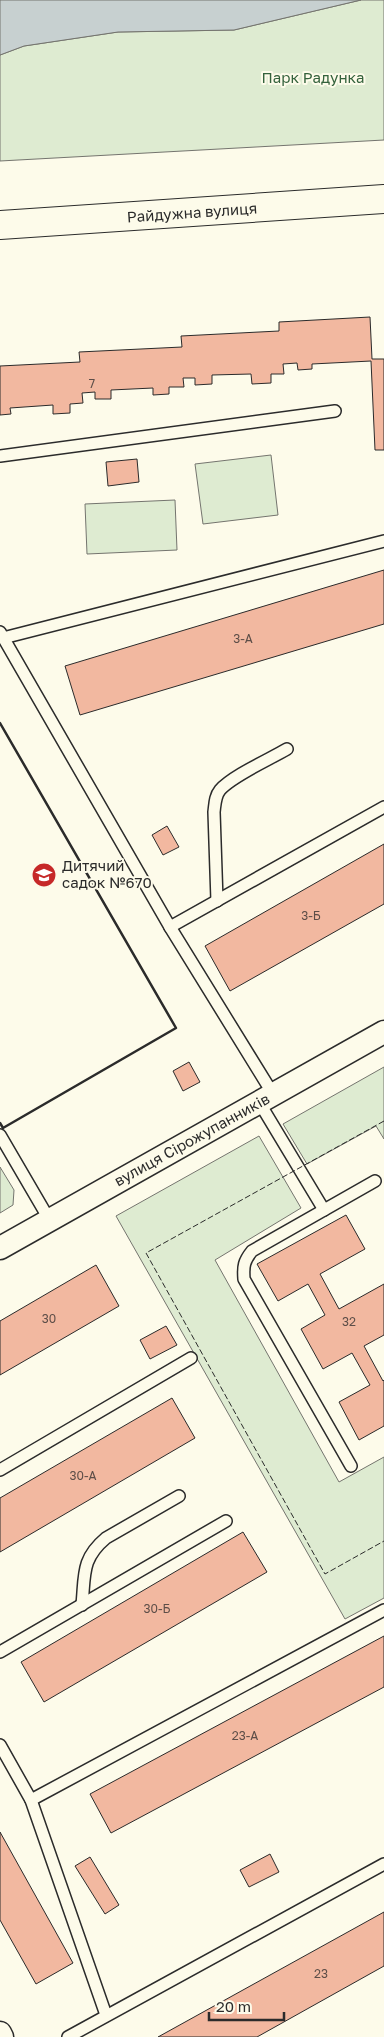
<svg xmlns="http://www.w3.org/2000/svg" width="384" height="2037" font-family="'Golos Text',sans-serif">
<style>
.green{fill:#deebd1;stroke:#74746e}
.water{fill:#c7d0d0;stroke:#74746e}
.building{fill:#f2b8a0;stroke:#2b2b2b}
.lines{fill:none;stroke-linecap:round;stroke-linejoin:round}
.lane-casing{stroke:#2b2b2b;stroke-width:14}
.street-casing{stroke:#2b2b2b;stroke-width:25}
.secondary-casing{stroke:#2b2b2b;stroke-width:30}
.lane{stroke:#fdfbea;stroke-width:11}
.street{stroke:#fdfbea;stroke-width:22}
.secondary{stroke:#fdfbea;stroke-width:28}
.fence{stroke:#2b2b2b;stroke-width:1;stroke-dasharray:6 2.5;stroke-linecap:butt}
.wall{stroke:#2b2b2b;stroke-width:2.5}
.labels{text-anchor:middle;stroke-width:4;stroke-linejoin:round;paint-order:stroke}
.number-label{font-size:12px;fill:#5d4e48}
.park-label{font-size:15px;fill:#34623c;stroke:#fdfbea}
.street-label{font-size:15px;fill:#2b2b2b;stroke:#fdfbea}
.poi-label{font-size:15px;fill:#2b2b2b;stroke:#fdfbea;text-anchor:start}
</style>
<rect width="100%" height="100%" fill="#fdfbea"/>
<!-- green -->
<g class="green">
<path d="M 361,0 L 384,0 L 384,140 L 0,161 L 0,55 L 24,46 L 118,32 L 234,30 Z"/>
<path d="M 271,455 L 278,515 L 203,524 L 195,464 Z"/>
<path d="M 175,500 L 177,550 L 87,554 L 85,504 Z"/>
<path d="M 384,1067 L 384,1139 L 376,1126 L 307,1164 L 283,1124 Z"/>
<path d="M 259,1136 L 301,1208 L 215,1260 L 339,1482 L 384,1457 L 384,1598 L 345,1619 L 116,1216 Z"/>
<path d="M 0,1167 L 14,1190 L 13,1205 L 0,1213 Z"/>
</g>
<!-- water -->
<path class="water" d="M 0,0 L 361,0 L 234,30 L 118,32 L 24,46 L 0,55 Z"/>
<!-- building -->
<g class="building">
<path d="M 370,317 L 372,359 L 384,359 L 384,450 L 375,450 L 371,361 L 312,364 L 312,369 L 298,370 L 297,363 L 283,364 L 284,374 L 271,374 L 271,383 L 252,384 L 251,374 L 212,375 L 212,384 L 195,385 L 195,378 L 183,378 L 184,387 L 169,387 L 169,394 L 153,395 L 153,388 L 111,390 L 111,399 L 95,399 L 95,392 L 82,393 L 83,403 L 70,404 L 70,413 L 53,414 L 53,405 L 10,408 L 11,414 L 0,415 L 0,366 L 80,362 L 79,352 L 182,347 L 181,336 L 279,331 L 279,322 Z"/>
<path d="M 137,459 L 139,482 L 108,486 L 106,462 Z"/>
<path d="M 384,570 L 384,624 L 80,715 L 65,666 Z"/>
<path d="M 167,826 L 179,847 L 163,855 L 152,835 Z"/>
<path d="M 384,844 L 384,904 L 230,991 L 205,946 Z"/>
<path d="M 189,1062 L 200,1082 L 183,1091 L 173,1071 Z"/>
<path d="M 346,1215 L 365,1249 L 320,1274 L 339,1309 L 384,1284 L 384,1335 L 364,1346 L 383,1381 L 384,1380 L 384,1426 L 359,1440 L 339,1402 L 370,1385 L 352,1353 L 323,1369 L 301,1329 L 325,1315 L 308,1284 L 278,1301 L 257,1264 Z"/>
<path d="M 96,1265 L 119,1306 L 0,1375 L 0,1321 Z"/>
<path d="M 166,1326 L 177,1345 L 150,1359 L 140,1340 Z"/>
<path d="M 172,1398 L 195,1438 L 0,1552 L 0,1498 Z"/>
<path d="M 243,1532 L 267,1572 L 44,1702 L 21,1662 Z"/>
<path d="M 384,1636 L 384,1687 L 111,1833 L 90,1794 Z"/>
<path d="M 0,1832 L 73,1963 L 36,1984 L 0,1920 Z"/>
<path d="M 270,1854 L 279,1872 L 249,1887 L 240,1870 Z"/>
<path d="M 90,1857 L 119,1905 L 105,1914 L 75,1866 Z"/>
<path d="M 384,1912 L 384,1966 L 257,2037 L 158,2037 Z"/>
</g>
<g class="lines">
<defs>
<g id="lane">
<path d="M 0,456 L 335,411"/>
<path d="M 0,632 L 170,927 L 273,1094"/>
<path d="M 3,638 L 384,541"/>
<path d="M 217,901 L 214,812 C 215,804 215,796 220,790 C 232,776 270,759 287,749"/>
<path d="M 170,927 L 384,807"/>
<path d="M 259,1102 L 324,1210"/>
<path d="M 0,1135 L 49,1219"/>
<path d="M 351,1466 L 244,1279 C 243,1266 244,1261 252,1251 L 375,1181"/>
<path d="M 0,1470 L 191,1358"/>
<path d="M 82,1605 C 85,1575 81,1559 106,1538 L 179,1496"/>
<path d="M 0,1652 L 226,1521"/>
<path d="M 0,1745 L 31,1800 L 106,2015"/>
<path d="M 31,1800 L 384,1610"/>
<path d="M 68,2037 L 384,1864"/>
</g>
<g id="street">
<path d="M 0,1248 L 384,1032"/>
<path d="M 0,2033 L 2,2037"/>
</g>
<path id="secondary" d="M 0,225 L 384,199"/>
</defs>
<!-- lane casing -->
<use href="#lane" class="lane-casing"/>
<!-- street casing -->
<use href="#street" class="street-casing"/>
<!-- secondary casing -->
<use href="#secondary" class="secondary-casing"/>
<!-- lane -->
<use href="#lane" class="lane"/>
<!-- street -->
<use href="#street" class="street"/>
<!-- secondary -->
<use href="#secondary" class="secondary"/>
<!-- fence -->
<g class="fence">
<path d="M 0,723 L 176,1028 L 3,1128 L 0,1123"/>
<path d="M 384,1121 L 146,1253 L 325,1574 L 384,1541"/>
</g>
<!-- wall -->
<path class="wall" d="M 0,723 L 176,1028 L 3,1128 L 0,1123"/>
</g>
<!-- icons -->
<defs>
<symbol id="school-disc" viewBox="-11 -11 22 22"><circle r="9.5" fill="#c62828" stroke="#fdfbea"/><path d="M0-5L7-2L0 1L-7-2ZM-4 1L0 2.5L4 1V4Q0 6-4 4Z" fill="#fff"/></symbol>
</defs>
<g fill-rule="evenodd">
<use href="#school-disc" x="30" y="861" width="28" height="28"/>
</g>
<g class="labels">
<!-- number labels -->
<g class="number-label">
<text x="92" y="388">7</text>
<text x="243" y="643">3-А</text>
<text x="311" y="920">3-Б</text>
<text x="49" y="1323">30</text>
<text x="349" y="1326">32</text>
<text x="83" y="1480">30-А</text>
<text x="157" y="1613">30-Б</text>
<text x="245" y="1740">23-А</text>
<text x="321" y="1978">23</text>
</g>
<!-- park labels -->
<g class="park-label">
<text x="313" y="83">Парк Радунка</text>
</g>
<!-- street labels -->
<g class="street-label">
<text transform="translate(192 213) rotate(-4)" y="5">Райдужна вулиця</text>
<text transform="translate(192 1140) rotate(-29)" y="5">вулиця Сірожупанників</text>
</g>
<!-- poi labels -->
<g class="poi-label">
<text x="62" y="871">Дитячий<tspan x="62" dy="17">садок №670</tspan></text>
</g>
</g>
<!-- scale -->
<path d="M209 2012v8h75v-8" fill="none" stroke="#2b2b2b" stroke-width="2.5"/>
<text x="216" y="2012" font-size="15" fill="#2b2b2b" stroke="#fdfbea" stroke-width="4" paint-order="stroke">20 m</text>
</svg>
